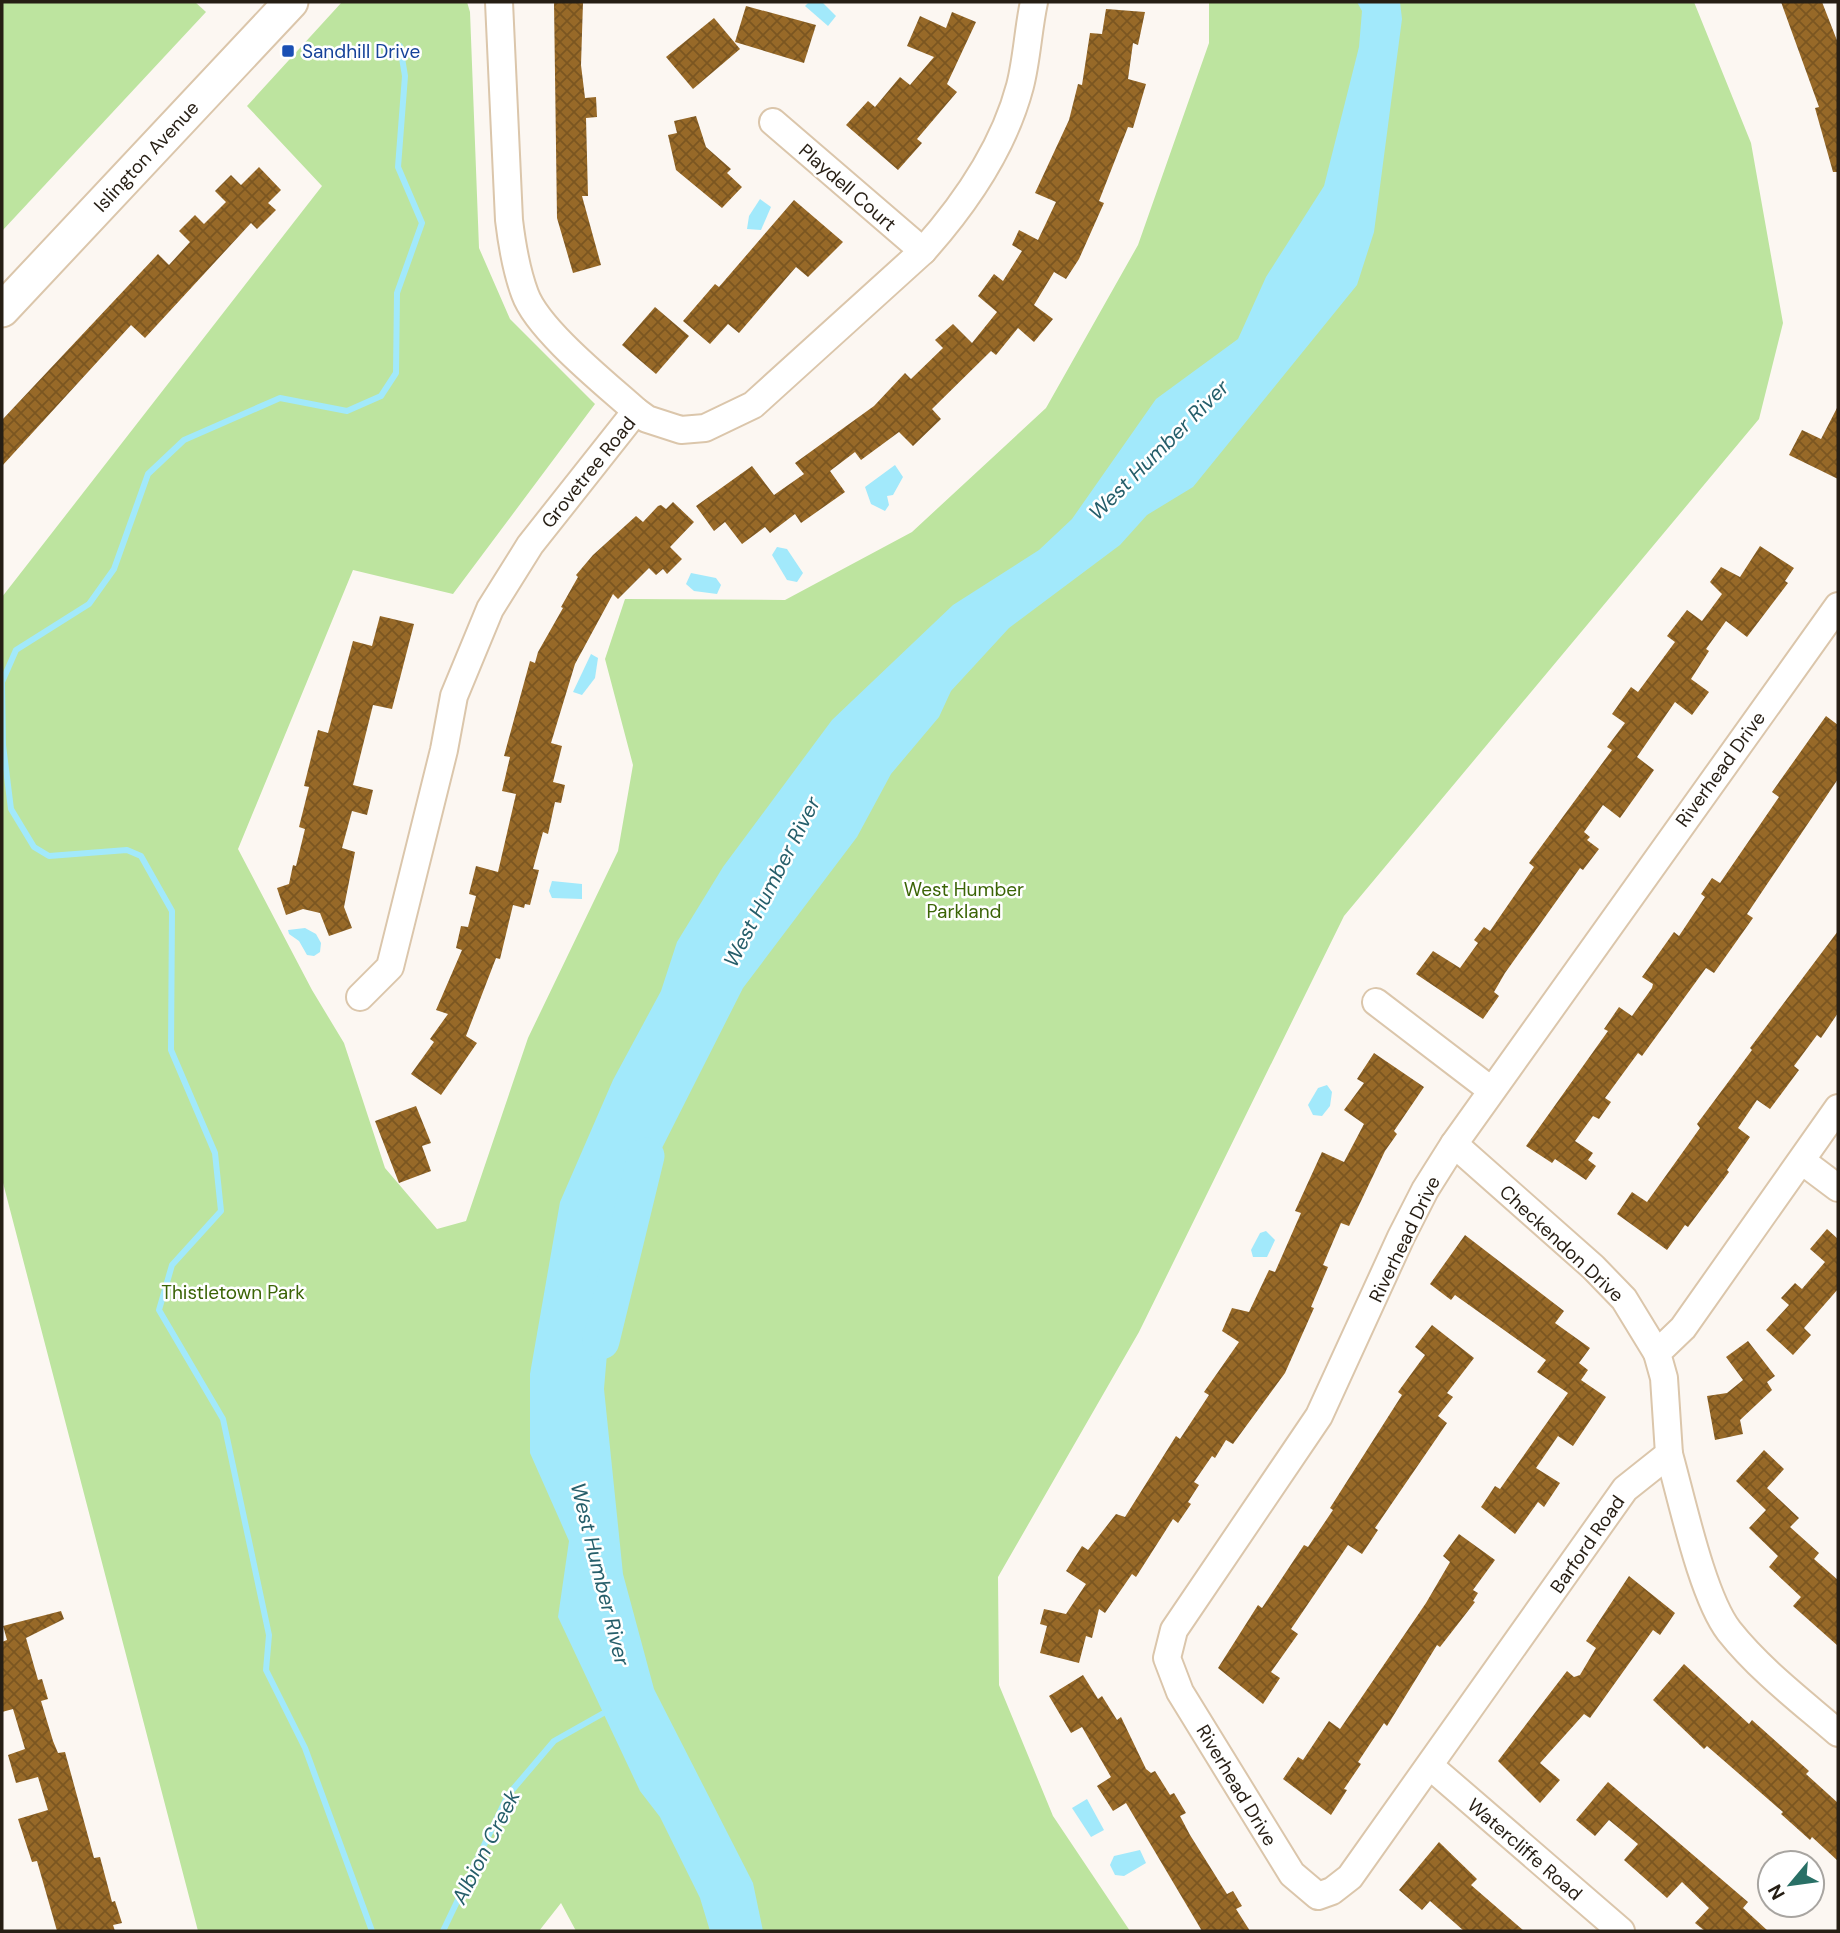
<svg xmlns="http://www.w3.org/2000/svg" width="1840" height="1933" font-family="'DM Sans',sans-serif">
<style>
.green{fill:#bde49f}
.water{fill:#a2e9fb}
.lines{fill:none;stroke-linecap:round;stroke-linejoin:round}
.stream{stroke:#a2e9fb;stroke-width:6}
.river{stroke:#a2e9fb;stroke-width:37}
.building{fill:url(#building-cross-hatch)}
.minor-casing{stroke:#dbc6ab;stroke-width:30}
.major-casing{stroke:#dbc6ab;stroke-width:37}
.minor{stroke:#fff;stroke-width:26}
.major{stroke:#fff;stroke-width:33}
.transit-dot{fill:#1a4fb4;stroke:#fff;stroke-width:2.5}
.labels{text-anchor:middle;stroke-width:5;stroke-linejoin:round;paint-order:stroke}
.transit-label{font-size:19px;fill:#164399;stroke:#fff;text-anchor:start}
.street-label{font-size:19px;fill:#261e14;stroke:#fff}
.park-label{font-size:19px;fill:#3b6406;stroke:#fff}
.water-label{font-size:21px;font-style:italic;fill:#255e6a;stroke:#fff}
</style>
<defs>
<pattern id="building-cross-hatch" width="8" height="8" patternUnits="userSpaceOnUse" patternTransform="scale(1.75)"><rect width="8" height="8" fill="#976928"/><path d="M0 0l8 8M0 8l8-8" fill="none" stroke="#7b5621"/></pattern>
</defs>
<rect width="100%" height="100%" fill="#fcf7f2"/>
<!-- green -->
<g class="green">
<path d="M 2,2 L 195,2 L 206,12 L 2,231 Z"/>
<path d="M 342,2 L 467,2 L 470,12 L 479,248 L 510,319 L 595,404 L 453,594 L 353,570 L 238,849 L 312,990 L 344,1043 L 385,1168 L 437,1229 L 466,1221 L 528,1038 L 618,851 L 633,765 L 605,659 L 625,599 L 785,600 L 912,532 L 1046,408 L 1138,245 L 1209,43 L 1209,2 L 1694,2 L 1751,143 L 1783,323 L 1759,419 L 1344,916 L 1139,1332 L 998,1577 L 999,1685 L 1053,1816 L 1130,1931 L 576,1931 L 561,1903 L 539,1931 L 198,1931 L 2,1179 L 2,597 L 322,186 L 247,106 Z"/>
</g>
<!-- water -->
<g class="water">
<path d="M 809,2 L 822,2 L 836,16 L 828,26 L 805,6 Z"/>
<path d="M 1357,2 L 1400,2 L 1402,19 L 1374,232 L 1357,285 L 1193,487 L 1147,515 L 1120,545 L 1009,628 L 951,691 L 939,717 L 891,774 L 857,837 L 743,988 L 617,1237 L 604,1389 L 623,1574 L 654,1689 L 753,1883 L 763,1931 L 710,1931 L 700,1898 L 660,1817 L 640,1791 L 558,1617 L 569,1541 L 530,1453 L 530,1374 L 560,1202 L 613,1080 L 661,991 L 677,942 L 723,867 L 832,720 L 953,605 L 1039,550 L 1072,519 L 1156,399 L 1238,339 L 1266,277 L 1324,186 L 1359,47 L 1362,11 Z"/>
<path d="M 760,199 L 771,207 L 761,230 L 747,229 L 749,216 Z"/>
<path d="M 895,465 L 903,477 L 893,495 L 887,496 L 889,505 L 885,511 L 871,504 L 865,487 Z"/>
<path d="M 777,547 L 787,549 L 803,573 L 797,582 L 787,580 L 772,555 Z"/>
<path d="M 691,573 L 716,578 L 721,585 L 717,594 L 694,591 L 686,584 Z"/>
<path d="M 591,654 L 598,658 L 595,678 L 582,695 L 573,692 Z"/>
<path d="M 552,881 L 582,884 L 582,899 L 552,898 L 549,891 Z"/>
<path d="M 305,928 L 316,934 L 321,943 L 320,952 L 314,956 L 307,955 L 299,941 L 289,934 L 288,930 Z"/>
<path d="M 1327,1085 L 1332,1092 L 1330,1106 L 1322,1116 L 1313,1115 L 1308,1105 L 1318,1088 Z"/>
<path d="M 1266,1231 L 1275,1240 L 1267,1257 L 1253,1257 L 1251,1250 L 1260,1233 Z"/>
<path d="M 1087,1799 L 1104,1830 L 1091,1837 L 1072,1808 Z"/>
<path d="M 1140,1850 L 1146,1863 L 1124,1876 L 1115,1875 L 1110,1865 L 1114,1856 Z"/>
</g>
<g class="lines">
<!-- stream -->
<g class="stream">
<path d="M 372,1931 L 305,1748 L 266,1670 L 269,1635 L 223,1419 L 159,1310 L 172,1265 L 221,1211 L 215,1153 L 171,1050 L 172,911 L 141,856 L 127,850 L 49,856 L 34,847 L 11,809 L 3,745 L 2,682 L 16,650 L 89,604 L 114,569 L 148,474 L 184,440 L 280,398 L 347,411 L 381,396 L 396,373 L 397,293 L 422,223 L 398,167 L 405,76 L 400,46"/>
<path d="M 443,1931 L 508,1795 L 554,1741 L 609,1710"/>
</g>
<!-- river -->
<path class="river" d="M 601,1341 L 646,1156"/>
</g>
<!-- building -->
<g class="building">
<path d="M 554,2 L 583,2 L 581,65 L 585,98 L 596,97 L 597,117 L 586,118 L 588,196 L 582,196 L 601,265 L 573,273 L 557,218 Z"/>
<path d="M 1781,2 L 1822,2 L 1838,43 L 1838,172 L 1833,172 L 1815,108 L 1819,107 Z"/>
<path d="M 746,6 L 816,25 L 804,63 L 735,42 Z"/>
<path d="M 1106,9 L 1145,12 L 1138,45 L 1133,43 L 1128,79 L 1146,84 L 1133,128 L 1128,127 L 1099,201 L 1104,203 L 1079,259 L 1066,279 L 1054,272 L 1034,305 L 1053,319 L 1034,342 L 1018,328 L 996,355 L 991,351 L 932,409 L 941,419 L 913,446 L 899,432 L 861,460 L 855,452 L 830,471 L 845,492 L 801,523 L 795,514 L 770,533 L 765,527 L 742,544 L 725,522 L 714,531 L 696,506 L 752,466 L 774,495 L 804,474 L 795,463 L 874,406 L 905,373 L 911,379 L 943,348 L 935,340 L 953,324 L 972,343 L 997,312 L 978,296 L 994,274 L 1003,281 L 1022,251 L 1012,245 L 1019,230 L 1038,240 L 1056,202 L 1035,193 L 1069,120 L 1078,84 L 1082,85 L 1090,33 L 1102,34 Z"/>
<path d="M 952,12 L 976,22 L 947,84 L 957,92 L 917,139 L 922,143 L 898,170 L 846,125 L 868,101 L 875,107 L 900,77 L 910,85 L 934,57 L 907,46 L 920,16 L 946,28 Z"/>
<path d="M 714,18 L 740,49 L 693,89 L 666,57 Z"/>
<path d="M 696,116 L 706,147 L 731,169 L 727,173 L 742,187 L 722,208 L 676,170 L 668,135 L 677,133 L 674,121 Z"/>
<path d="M 259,167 L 281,190 L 268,203 L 276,210 L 257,229 L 251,223 L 145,338 L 131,325 L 2,466 L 2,420 L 158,254 L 169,265 L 190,242 L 179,231 L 195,215 L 204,224 L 226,202 L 215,191 L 231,175 L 241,185 Z"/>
<path d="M 794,200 L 843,242 L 808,277 L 796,267 L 739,333 L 728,324 L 710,344 L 683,321 L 715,284 L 719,287 Z"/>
<path d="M 655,307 L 689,336 L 656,374 L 622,345 Z"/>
<path d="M 1838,406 L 1838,479 L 1789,455 L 1802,430 L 1821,439 Z"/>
<path d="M 673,502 L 694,522 L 670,547 L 682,559 L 667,574 L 663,569 L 656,575 L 649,568 L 618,599 L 613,594 L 575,664 L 551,743 L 562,746 L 553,782 L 565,785 L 561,803 L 555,802 L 548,834 L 543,832 L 533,869 L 539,870 L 530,905 L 525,904 L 524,908 L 513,905 L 500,959 L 496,958 L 466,1036 L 477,1043 L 441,1095 L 411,1074 L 434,1042 L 430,1039 L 448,1014 L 436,1010 L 462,950 L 456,948 L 461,926 L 468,927 L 476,896 L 469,894 L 476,866 L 498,872 L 516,794 L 502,791 L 510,757 L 504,756 L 530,661 L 535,663 L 538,652 L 563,608 L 561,607 L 578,577 L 576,575 L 593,555 L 636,516 L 643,522 L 658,506 L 661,505 L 666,509 Z"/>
<path d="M 1760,546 L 1794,568 L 1785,581 L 1788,583 L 1747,637 L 1726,621 L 1706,649 L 1709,651 L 1691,679 L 1709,692 L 1692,715 L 1675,702 L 1637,757 L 1654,770 L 1635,797 L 1620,818 L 1603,805 L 1584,832 L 1590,837 L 1587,840 L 1599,849 L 1583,870 L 1580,868 L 1505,973 L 1494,992 L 1499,996 L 1483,1019 L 1416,974 L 1433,951 L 1460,968 L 1478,943 L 1474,940 L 1484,927 L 1490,931 L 1534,867 L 1529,863 L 1612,750 L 1607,747 L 1625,723 L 1612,714 L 1631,687 L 1638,692 L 1675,642 L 1667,636 L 1687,610 L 1702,621 L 1722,594 L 1710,582 L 1721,567 L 1740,577 Z"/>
<path d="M 380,616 L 414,624 L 392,709 L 373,705 L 353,785 L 373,790 L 367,815 L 352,811 L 342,848 L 355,852 L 344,907 L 352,928 L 329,936 L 320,913 L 303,909 L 286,915 L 277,888 L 289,884 L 293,865 L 296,866 L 305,829 L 299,827 L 309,787 L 304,786 L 318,730 L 328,733 L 353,641 L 372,646 Z"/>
<path d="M 1826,716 L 1838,725 L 1838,779 L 1747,914 L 1753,918 L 1714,973 L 1706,968 L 1642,1056 L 1638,1053 L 1605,1098 L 1611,1102 L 1599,1119 L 1593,1116 L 1575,1141 L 1593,1153 L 1588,1160 L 1596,1166 L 1586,1180 L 1555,1159 L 1552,1163 L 1526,1146 L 1608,1031 L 1604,1029 L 1619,1007 L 1632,1016 L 1652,988 L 1653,984 L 1642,977 L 1674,932 L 1679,936 L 1705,897 L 1701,894 L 1712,878 L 1720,883 L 1779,797 L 1772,792 Z"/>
<path d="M 1838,931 L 1838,1013 L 1821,1038 L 1817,1035 L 1794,1066 L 1799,1070 L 1770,1109 L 1757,1100 L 1738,1128 L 1750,1137 L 1727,1170 L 1729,1172 L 1688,1227 L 1685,1225 L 1667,1250 L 1617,1214 L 1632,1192 L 1647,1202 L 1700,1128 L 1697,1124 L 1752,1050 L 1750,1048 Z"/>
<path d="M 1374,1053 L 1424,1087 L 1394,1131 L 1397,1134 L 1385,1151 L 1349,1226 L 1341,1223 L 1323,1265 L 1328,1267 L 1311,1307 L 1314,1308 L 1285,1373 L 1233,1444 L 1226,1440 L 1215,1458 L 1212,1456 L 1194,1482 L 1199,1485 L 1188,1502 L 1191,1504 L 1178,1523 L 1173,1519 L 1136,1577 L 1132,1574 L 1105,1613 L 1099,1609 L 1092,1638 L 1086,1636 L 1079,1663 L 1040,1653 L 1047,1626 L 1040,1624 L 1044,1609 L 1066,1614 L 1086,1584 L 1066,1571 L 1082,1546 L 1088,1550 L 1116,1514 L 1125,1517 L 1176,1436 L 1180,1439 L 1209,1395 L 1204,1392 L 1239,1342 L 1222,1331 L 1232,1308 L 1249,1312 L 1269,1270 L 1275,1272 L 1301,1213 L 1295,1211 L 1322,1152 L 1344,1162 L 1364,1124 L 1344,1110 L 1364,1083 L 1357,1079 Z"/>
<path d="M 416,1106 L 431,1143 L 422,1146 L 431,1171 L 399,1183 L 375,1121 Z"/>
<path d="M 1827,1229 L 1838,1239 L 1838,1289 L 1804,1328 L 1811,1335 L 1793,1355 L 1766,1330 L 1789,1305 L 1781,1298 L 1795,1283 L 1802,1289 L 1825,1262 L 1810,1249 Z"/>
<path d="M 1465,1235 L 1564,1311 L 1555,1323 L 1590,1348 L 1579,1363 L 1588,1370 L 1581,1380 L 1606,1397 L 1573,1446 L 1558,1436 L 1536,1468 L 1560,1483 L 1544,1507 L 1538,1502 L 1515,1534 L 1481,1507 L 1495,1486 L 1500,1489 L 1568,1393 L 1537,1372 L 1546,1360 L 1455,1295 L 1451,1300 L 1430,1284 Z"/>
<path d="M 1432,1325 L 1474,1358 L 1447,1393 L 1453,1397 L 1438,1416 L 1447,1423 L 1375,1528 L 1378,1530 L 1362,1554 L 1348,1545 L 1291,1629 L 1298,1634 L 1271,1672 L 1280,1678 L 1263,1704 L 1218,1668 L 1258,1605 L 1262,1608 L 1304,1545 L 1308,1547 L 1333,1510 L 1330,1508 L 1402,1395 L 1398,1392 L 1425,1355 L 1415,1347 Z"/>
<path d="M 1748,1341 L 1775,1376 L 1767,1382 L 1772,1390 L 1740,1420 L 1743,1434 L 1715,1440 L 1707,1396 L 1727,1393 L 1743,1380 L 1726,1357 Z"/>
<path d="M 1764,1450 L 1784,1469 L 1767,1488 L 1799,1518 L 1790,1527 L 1819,1553 L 1814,1559 L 1838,1580 L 1838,1646 L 1793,1606 L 1801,1597 L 1769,1567 L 1778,1556 L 1749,1528 L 1766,1510 L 1736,1481 Z"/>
<path d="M 1459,1534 L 1495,1560 L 1473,1590 L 1478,1593 L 1473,1601 L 1475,1602 L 1440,1647 L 1437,1645 L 1387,1726 L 1384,1723 L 1358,1762 L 1361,1764 L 1344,1789 L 1347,1790 L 1331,1815 L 1283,1779 L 1298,1757 L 1303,1760 L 1329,1721 L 1340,1729 L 1426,1603 L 1450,1562 L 1443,1556 Z"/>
<path d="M 1629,1576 L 1675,1613 L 1660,1635 L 1653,1630 L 1590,1718 L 1584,1714 L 1540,1763 L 1560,1780 L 1540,1803 L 1498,1761 L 1567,1671 L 1574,1677 L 1580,1675 L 1596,1648 L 1586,1641 Z"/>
<path d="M 61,1611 L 64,1619 L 26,1638 L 38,1680 L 42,1679 L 48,1699 L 41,1701 L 53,1741 L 58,1753 L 65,1752 L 94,1858 L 100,1857 L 112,1902 L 115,1901 L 122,1923 L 113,1925 L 115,1931 L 57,1931 L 37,1861 L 32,1862 L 18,1819 L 48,1810 L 38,1777 L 16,1783 L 8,1755 L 25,1749 L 13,1709 L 2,1712 L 2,1642 L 7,1640 L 3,1626 Z"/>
<path d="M 1684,1664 L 1749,1724 L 1752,1720 L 1809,1771 L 1806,1774 L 1838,1803 L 1838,1861 L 1812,1837 L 1810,1840 L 1781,1814 L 1783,1812 L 1707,1746 L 1704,1749 L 1653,1700 Z"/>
<path d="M 1083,1675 L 1098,1699 L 1102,1696 L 1117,1720 L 1121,1717 L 1146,1769 L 1151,1773 L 1155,1771 L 1170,1795 L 1174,1793 L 1186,1813 L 1180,1816 L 1190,1835 L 1227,1894 L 1233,1891 L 1242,1906 L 1236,1909 L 1250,1931 L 1202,1931 L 1126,1803 L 1113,1811 L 1097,1786 L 1111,1777 L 1082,1727 L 1071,1733 L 1049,1696 Z"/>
<path d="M 1608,1782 L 1748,1902 L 1743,1908 L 1768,1931 L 1705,1931 L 1695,1923 L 1709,1908 L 1682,1882 L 1667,1898 L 1624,1860 L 1638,1844 L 1609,1820 L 1595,1836 L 1576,1820 Z"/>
<path d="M 1439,1842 L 1477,1879 L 1471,1885 L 1524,1931 L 1464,1931 L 1430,1901 L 1422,1910 L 1399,1890 Z"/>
</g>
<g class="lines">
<defs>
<g id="minor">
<path d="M 499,2 L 509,220 C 512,245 516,270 525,294 C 538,330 606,384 636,411 L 647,419 L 681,430 L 705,428 L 753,405 L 923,251 C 964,205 1004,147 1020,86 C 1027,59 1028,30 1034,2"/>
<path d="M 773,122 L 923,251"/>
<path d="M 1838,606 L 1454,1144 L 1425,1190 L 1401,1237 L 1319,1416 L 1174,1630 L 1167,1658 L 1180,1692 L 1292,1874 L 1318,1896 L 1332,1891 L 1350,1877 L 1625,1489 L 1669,1454 L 1664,1378 L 1657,1353 L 1683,1328 L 1838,1108"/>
<path d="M 360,997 L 390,967 L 444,750 L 454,696 L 490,609 L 530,545 L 636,411"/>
<path d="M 1376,1002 L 1491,1090"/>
<path d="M 1454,1144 L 1593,1267 L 1624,1299 L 1657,1353"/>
<path d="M 1802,1161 L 1838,1188"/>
<path d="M 1669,1454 C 1682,1500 1702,1596 1729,1631 C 1760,1670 1801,1701 1838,1733"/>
<path d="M 1430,1766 L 1621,1931"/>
</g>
<path id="major" d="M 2,310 L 291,2"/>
</defs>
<!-- minor casing -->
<use href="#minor" class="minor-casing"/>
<!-- major casing -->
<use href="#major" class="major-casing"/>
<!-- minor -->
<use href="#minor" class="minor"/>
<!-- major -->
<use href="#major" class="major"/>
</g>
<!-- markers -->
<rect class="transit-dot" x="281" y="44" width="14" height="14" rx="3.5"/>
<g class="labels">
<!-- transit labels -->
<g class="transit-label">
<text x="302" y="58">Sandhill Drive</text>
</g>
<!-- street labels -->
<g class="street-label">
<text transform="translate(146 156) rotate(-47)" y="7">Islington Avenue</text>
<text transform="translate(848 187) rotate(41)" y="7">Playdell Court</text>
<text transform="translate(588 472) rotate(-51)" y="7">Grovetree Road</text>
<text transform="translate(1720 769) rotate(-54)" y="7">Riverhead Drive</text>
<text transform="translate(1404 1239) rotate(-64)" y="7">Riverhead Drive</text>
<text transform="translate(1562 1243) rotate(43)" y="7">Checkendon Drive</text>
<text transform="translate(1587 1544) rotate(-55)" y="7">Barford Road</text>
<text transform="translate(1237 1785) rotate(59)" y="7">Riverhead Drive</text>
<text transform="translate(1525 1849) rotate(41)" y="7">Watercliffe Road</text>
</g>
<!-- park labels -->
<g class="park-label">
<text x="964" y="896">West Humber<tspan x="964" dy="22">Parkland</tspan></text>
<text x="233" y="1299">Thistletown Park</text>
</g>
<!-- water labels -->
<g class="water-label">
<text transform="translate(1159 450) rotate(-45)" y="7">West Humber River</text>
<text transform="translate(772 882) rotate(-63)" y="7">West Humber River</text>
<text transform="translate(600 1574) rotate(76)" y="7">West Humber River</text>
<text transform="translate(486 1847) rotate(-63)" y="7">Albion Creek</text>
</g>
</g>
<!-- border -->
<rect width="1840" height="1933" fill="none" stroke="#261e14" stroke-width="7"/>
<!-- north arrow -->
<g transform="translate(1791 1884) rotate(241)"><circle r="33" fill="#ffffff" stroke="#a8a5a1" stroke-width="2"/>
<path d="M0-5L12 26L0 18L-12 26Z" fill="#297066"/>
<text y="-10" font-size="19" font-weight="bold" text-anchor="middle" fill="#261e14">N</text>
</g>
</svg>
